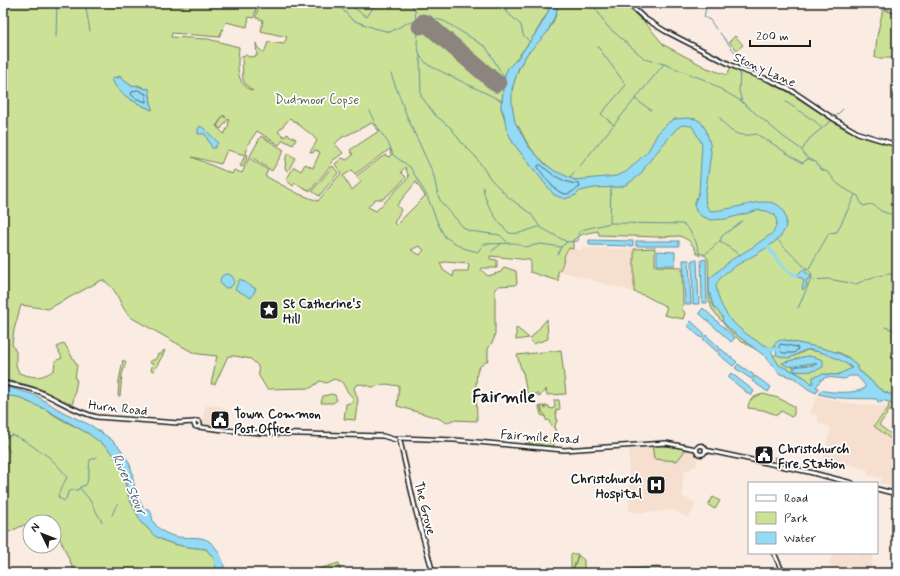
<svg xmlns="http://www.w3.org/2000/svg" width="900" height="576" font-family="Mynerve,sans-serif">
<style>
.built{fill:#f6dfce}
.green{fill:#cbe196;stroke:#747e59;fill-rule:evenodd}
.water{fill:#93daf4;stroke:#638e9e}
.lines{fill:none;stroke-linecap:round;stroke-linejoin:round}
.shore{stroke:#4c6872;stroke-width:1}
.stream{stroke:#638e9e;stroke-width:1}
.river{stroke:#93daf4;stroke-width:3.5}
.runway{stroke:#8b847f;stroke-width:13}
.secondary-casing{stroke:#1c1c1c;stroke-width:6}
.secondary{stroke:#fff;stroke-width:3}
.labels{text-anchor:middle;stroke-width:3.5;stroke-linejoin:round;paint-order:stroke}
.street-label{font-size:13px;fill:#1c1c1c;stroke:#fff}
.park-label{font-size:13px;fill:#596147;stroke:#fff}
.poi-label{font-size:13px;font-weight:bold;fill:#1c1c1c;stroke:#fff;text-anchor:start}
.water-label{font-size:14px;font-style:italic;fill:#465e68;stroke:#fff}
.district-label{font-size:17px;font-weight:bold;fill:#1c1c1c;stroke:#fff}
</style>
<rect width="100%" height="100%" fill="#faece2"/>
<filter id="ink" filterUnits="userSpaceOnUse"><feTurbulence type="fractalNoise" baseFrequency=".025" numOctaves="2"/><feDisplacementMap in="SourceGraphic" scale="8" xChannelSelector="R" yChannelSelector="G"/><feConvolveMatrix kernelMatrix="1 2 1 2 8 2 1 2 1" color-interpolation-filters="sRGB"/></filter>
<g filter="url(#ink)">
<!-- built -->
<g class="built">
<path d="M 569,248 L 581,250 L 582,248 L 634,249 L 634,292 L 567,273 L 558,272 L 562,268 L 567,251 Z"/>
<path d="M 817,396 L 848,403 L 889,407 L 874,426 L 891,439 L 897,441 L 897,492 L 889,491 L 890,485 L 880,483 L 882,478 L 868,475 L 867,469 L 839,462 L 837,470 L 821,466 L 831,427 L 819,423 L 817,415 L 810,413 Z"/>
<path d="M 205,406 L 219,406 L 228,410 L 227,423 L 224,423 L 223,428 L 205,426 L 202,424 Z"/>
<path d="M 650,445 L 669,446 L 692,449 L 698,456 L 696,466 L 688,470 L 684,470 L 682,496 L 696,504 L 688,518 L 672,510 L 654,512 L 636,513 L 630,511 L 629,507 L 629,447 Z"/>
<path d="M 833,553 L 848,553 L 856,555 L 858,553 L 874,554 L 869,573 L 840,573 L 841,569 L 828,565 Z"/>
</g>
<!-- green -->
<g class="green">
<path d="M 3,3 L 257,3 L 254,18 L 249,17 L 247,27 L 226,22 L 219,37 L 172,33 L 171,37 L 208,39 L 239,47 C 238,63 234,84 253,91 L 246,85 L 243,80 L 242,56 L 246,55 L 249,57 L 257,56 L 256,43 L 257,47 L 264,53 L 268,42 L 284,44 L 287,37 L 261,31 L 263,20 L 256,18 L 259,3 L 550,3 L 548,12 L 533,37 L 515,61 L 509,68 L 503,86 L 503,94 L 501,108 L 513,143 L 554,194 L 576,195 L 578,192 L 578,180 C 560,179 546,165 535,153 C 527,145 524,137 519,127 C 518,126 516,124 515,123 C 505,103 515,71 527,54 C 540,37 558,27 557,3 L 623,3 L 647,25 L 664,45 L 707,68 L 727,75 L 731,66 L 785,90 L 841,127 L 864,138 L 897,147 L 897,396 C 876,392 874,380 858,370 L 857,366 L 849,358 L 840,353 L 785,340 L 774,344 L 775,346 L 771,348 L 761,344 L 757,350 L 739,340 L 727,328 L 712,309 L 709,299 L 708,259 L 704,254 L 697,254 L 694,247 L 688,240 L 680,236 L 659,237 L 599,235 L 598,231 L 583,234 L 573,240 L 573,249 L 569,248 C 562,255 565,265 558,272 L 558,281 L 530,272 L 530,260 L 490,256 L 490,259 L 497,260 L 497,268 L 482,268 L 481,270 L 488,276 L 501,272 L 504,267 L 516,271 L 517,283 L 515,285 L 498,286 L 495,289 L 495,333 L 494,339 L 488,349 L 488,360 L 478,368 C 474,385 477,403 477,421 L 452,420 L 447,423 L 438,418 L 397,406 L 399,386 L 386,384 L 372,387 L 361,384 L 356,385 L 354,388 L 358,400 L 355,420 L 344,419 L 346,404 L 353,402 L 353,398 L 347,391 L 342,382 L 334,379 L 326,383 L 320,381 L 311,388 L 267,389 L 259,376 L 258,366 L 251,359 L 235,356 L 228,356 L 215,384 L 211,384 L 217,356 L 199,354 L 194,353 L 132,318 C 118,308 120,288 102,280 L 48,309 L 21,305 L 14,330 L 12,344 L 16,352 L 16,365 L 19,373 C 34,378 41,379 54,370 L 55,361 L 62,358 L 57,347 L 64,343 L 77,365 L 75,379 L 77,380 L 72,407 L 41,389 L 17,382 L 3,380 ZM 120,76 L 122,79 L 133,87 L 138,85 L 146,89 L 149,89 L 152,110 C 140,105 112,92 114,77 L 116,79 ZM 224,115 L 226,118 L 223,116 L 217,126 L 221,129 L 228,119 L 229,121 L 228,127 L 224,134 L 216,126 ZM 290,118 L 312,135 L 317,141 L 310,152 L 313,153 L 315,150 L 320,152 L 313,168 L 305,164 L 301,171 L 294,167 L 286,180 L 293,186 L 295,183 L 310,191 L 332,164 L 331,162 L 343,153 L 335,144 L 341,138 L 372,123 L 379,131 L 350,150 L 353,155 L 347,160 L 342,158 L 335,164 L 341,173 L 318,201 L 299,194 L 265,176 L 268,170 L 249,158 L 242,173 L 234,170 L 232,174 L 192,157 L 221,164 L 227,150 L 245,155 L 240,166 L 243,167 L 248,155 L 246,154 L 248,144 L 257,131 L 279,145 L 283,140 L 293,145 L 296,139 L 287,134 L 285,137 L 278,132 ZM 390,149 L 391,155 L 389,157 L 385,155 L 356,176 L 361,182 L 352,190 L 343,176 L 352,170 L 355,174 ZM 405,167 L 409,177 L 376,211 L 368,207 L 375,199 L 383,199 L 396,188 L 406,177 L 401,172 ZM 416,182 L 425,196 L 396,225 L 394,223 L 401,210 L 397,205 ZM 419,246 L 424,250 L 420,255 L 411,250 ZM 446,262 L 469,264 L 468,271 L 454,271 L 453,277 L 443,270 L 440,263 Z"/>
<path d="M 883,9 L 897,15 L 897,58 L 875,58 L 877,36 Z"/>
<path d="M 735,36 L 743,45 L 737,50 L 729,42 Z"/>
<path d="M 261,136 L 284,150 L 272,171 L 250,156 Z"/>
<path d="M 288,153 L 295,158 L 288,171 L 285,169 L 286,157 Z"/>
<path d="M 333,166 L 338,173 L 319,196 L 312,191 Z"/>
<path d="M 655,248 L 655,266 L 682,267 L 683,305 L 682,309 L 685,313 L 683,319 L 664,315 L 667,307 L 646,296 L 634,292 L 634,249 Z"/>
<path d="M 547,319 L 548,339 L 533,344 L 530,339 Z"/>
<path d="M 516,328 L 517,328 L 529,338 L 516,340 Z"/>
<path d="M 164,350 L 165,351 L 154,371 L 151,370 L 153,364 L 150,363 L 151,360 L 155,360 L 158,354 L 160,355 Z"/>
<path d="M 561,350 L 566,394 L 547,395 L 546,389 L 545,392 L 541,394 L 540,397 L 538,396 L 538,394 L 527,394 L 523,372 L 522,372 L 517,355 Z"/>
<path d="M 807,350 C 822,351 842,357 852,369 L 837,375 L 827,374 L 813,380 L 814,384 L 812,384 C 807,379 800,374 793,371 C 783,367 779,368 773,356 L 777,354 C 789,361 796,355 807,350 ZM 807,356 L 823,367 L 798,371 L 795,371 L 793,368 L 818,364 L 816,362 L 796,365 L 783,363 Z"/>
<path d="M 123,360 L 126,362 L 122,375 L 120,396 L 118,396 L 119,381 Z"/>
<path d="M 332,394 L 335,395 L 337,400 L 333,403 L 321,403 L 323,396 Z"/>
<path d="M 763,394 L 778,398 L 794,406 L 794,415 L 791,417 L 782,411 L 779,413 L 777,415 L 763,410 L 748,408 C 748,399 755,396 763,394 Z"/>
<path d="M 3,396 C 11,396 21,396 26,401 C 29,403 32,403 35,404 C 46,408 54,416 64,421 C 81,429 103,440 114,455 C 123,466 125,481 128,495 C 130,501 133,506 136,511 C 153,544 172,545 206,549 L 214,558 L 216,573 L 75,573 L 54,525 L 54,522 L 53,522 L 50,515 L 30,522 L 3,535 Z"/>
<path d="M 554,400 L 559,400 L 560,409 L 556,410 L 556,412 L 555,413 L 556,413 L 557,419 L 555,419 L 557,419 L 557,422 L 556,422 L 555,427 L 557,431 L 556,431 L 549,422 L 550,421 L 548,420 L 547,421 L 545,418 L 546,417 L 541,415 L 539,407 L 541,406 L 542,412 L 546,416 L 542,412 L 541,406 L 544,406 L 545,409 L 545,406 L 549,406 L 549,408 L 553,409 L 553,408 L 555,407 Z"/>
<path d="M 890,402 L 897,404 L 897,415 L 890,410 L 879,425 L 896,438 L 897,437 L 897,441 L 891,439 L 874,426 L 889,407 L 888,406 Z"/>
<path d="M 545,438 L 546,441 L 554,441 L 554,446 L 546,446 L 539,444 L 525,443 L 529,443 L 529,439 Z"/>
<path d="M 652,445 L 687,448 L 677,461 L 654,459 Z"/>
<path d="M 774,457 L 784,459 L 784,462 L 793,464 L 793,467 L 775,461 Z"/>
<path d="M 713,497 L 720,501 L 715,509 L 708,505 Z"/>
<path d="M 571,554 L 578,554 L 574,567 L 578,556 L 579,556 L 584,560 L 584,569 L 573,570 L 574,567 L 571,570 Z"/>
<path d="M 339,563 L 341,573 L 313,573 L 322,568 Z"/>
<path d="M 659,567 L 661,569 L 661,573 L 567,573 Z"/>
</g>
<!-- water -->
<g class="water">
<path d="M 550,3 L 557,3 L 557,11 L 547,33 L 527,54 L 519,67 L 512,89 L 512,105 L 515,122 L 528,146 L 545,164 L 555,171 L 575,180 L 616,176 L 626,172 L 643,156 L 648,151 L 658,133 L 669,122 L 675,119 L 687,118 L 696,119 L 701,122 L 706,130 L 710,144 L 711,153 L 705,196 L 706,205 L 709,210 L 712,211 C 720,210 728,209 736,207 C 751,204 779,194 785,215 C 796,248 727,259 716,285 C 719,316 744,336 771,348 L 773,355 L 779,365 L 795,372 L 807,379 L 812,384 L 813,383 L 813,377 L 823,374 L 837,375 L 852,368 C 845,361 815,348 806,350 C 793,354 793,362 777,355 L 774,344 L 780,340 L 785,340 C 801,345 855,350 858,370 C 873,380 877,393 897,396 L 897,404 L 881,400 L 881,403 L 878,402 L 877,399 C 857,398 838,400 819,394 L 821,390 C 830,393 857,394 865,388 L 865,385 L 857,376 L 849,376 L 845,379 L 826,377 L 821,380 L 816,387 L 819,388 L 816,393 L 808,389 L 794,378 L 780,374 L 766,357 L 734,333 L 723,322 L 722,316 L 714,307 L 712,302 L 709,290 L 709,279 L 731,260 L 751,248 L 773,233 L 777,223 L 775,215 L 767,211 L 759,210 L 726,219 L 711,220 L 701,216 L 696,211 L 694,205 L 699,192 L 702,144 L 692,126 L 682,125 L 676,129 L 647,164 L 641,174 L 629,183 L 621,187 L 594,188 L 580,191 L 576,195 L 565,199 L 554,195 L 513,143 L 506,128 L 504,114 L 501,108 L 501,103 L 502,101 C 504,90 502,78 508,68 C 511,65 514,62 517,59 C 525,48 551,15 550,3 Z"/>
<path d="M 118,76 L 133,87 L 135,85 L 146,89 L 148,88 L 149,89 L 152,110 C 139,104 115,94 112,78 L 113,77 L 118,78 Z"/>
<path d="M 200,126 C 205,128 214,139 218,142 L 215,148 L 212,148 L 205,134 L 198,134 L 198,129 Z"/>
<path d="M 589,240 L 633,241 L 633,246 L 589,245 Z"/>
<rect x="636" y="241" width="43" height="5"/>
<path d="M 657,251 L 675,252 L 675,265 L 657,265 Z"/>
<path d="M 706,259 L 707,303 L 702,303 L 701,260 Z"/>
<path d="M 683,260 L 689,260 L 691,304 L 685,304 Z"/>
<path d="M 692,260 L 697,260 L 699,304 L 693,304 Z"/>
<path d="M 806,267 L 807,269 L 805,272 L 811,276 L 809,279 L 806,280 L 807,285 L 803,290 L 802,287 L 804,282 L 802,278 L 796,277 L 793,275 L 797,275 L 802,270 L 805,269 Z"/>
<circle cx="227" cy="281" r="7"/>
<path d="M 240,279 L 256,289 L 251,298 L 235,289 Z"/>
<path d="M 703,308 L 735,338 L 731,342 L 699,313 Z"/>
<path d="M 691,321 L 705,334 L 701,338 L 687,325 Z"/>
<path d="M 706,335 L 720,348 L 717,352 L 703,339 Z"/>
<path d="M 721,349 L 737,362 L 733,366 L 718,354 Z"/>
<path d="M 807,356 L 814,357 L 823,360 L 823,367 C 815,372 804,372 795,371 L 793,368 C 801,364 810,367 817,364 C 807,360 791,372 782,363 Z"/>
<path d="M 738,364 L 754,375 L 751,379 L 735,368 Z"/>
<path d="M 731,373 L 754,391 L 751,396 L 728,377 Z"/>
<path d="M 755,376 L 771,387 L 768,392 L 752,381 Z"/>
<path d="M 3,388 L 11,388 L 35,395 L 63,412 L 92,426 L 112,440 L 120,448 L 129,462 L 132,471 L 133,480 L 137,496 L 145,511 L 147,508 C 153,512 151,515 153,521 C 155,525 160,530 164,532 C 188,546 205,525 220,555 C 223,561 225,566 224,573 L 216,573 L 214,558 L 206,549 C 189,547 171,546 155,536 C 150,533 148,526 142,524 L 130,499 L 122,470 L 113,454 L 106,447 L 89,434 L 47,410 L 26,401 C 21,396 10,396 3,396 Z"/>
</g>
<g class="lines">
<!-- shore -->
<g class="shore">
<path d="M 138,90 L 146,94 L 146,102 L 135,98 L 131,94 L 132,92 Z"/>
<path d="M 539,165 L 541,165 C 551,174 565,184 579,184 L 580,187 C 575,189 571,194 566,194 C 556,194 543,175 538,167 Z"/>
<path d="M 781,344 L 797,347 L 798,349 L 794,353 L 783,353 L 780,351 L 779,347 Z"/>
</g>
<!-- stream -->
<g class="stream">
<path d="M 85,3 L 90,31"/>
<path d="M 116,3 L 121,6"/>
<path d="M 337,3 L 352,20 L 374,28 L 390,32 L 405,24 L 416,21"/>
<path d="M 347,3 L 367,17 L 376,3"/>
<path d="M 411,3 L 415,10 L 416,21 L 418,23"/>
<path d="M 497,3 L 521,25 L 523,35 L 530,42"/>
<path d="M 592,3 L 607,26 L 645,59 L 664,64 L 705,80 L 741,101"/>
<path d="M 701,3 L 706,7 L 704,17 L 710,20 L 716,29"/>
<path d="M 884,8 L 897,14"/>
<path d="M 505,11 L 511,3"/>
<path d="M 720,33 L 741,60 L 741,68"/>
<path d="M 56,37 L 57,3"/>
<path d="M 598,47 L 626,85 L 601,114 L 614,125"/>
<path d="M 420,56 L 421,96 L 435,115 L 451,128 L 461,142 L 475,156 L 490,178 L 508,197 L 531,214 L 540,227 L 567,242 L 578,241 L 579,232 L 581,230 L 610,223 L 683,224 C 692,230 698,245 700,256"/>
<path d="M 740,71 L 739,91 L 742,102 L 785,138 L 801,149 L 807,158 L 816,162 L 820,169 C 833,173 830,177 838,184 C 844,189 851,192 858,196 L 862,205 L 864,206 C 873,202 874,206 881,211 C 885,213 892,214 897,216"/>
<path d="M 391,74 L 408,119 L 433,173 L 438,195 L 441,202 L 464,228 L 469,231 L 500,235 L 507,242"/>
<path d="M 635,99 L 651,110"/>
<path d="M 502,101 L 428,65 L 420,56 L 417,43 L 419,23 L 426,17 L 444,21 L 486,47 L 505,79"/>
<path d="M 786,102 L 816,122 L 821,128"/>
<path d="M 370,111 C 374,128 389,138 393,155 L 410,167 L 427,196 L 439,226 L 445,237 L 463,248 L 478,252 L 483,244 L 515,243 L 525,247 L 541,244 L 561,247"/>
<path d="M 719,116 C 728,132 738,138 756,134 L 770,142 L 802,163 L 808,159"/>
<path d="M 834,118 L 843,109"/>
<path d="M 803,149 L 809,139 L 832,120"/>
<path d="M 570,178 L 664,64"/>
<path d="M 483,187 C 484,203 498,223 509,233 C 520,235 529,229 539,227"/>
<path d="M 610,222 L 611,187"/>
<path d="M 777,239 L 784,247 L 806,268"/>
<path d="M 720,241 L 740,255"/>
<path d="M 492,251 L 501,244"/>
<path d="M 558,254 L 561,247 L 567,242"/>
<path d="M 703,256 L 720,241 L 722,236 L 742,221"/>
<path d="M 808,270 L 829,233 L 837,232 L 855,195"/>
<path d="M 811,280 L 828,279 L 856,284 L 873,277 L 889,274 L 897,275"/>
<path d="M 798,308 L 812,277 L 811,273 L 809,271"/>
<path d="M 885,327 L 897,331"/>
<path d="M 3,403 L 5,402"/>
<path d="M 3,439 L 12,435 C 25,440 27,442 38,450 C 41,452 44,453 46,455 C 51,458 64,472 67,477 L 58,495 L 59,498 L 64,501 L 66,499 L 68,492 L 73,490 L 78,490 L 80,487 L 86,485 C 89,480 89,466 90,460 L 97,457"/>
<path d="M 3,440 L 10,452"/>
<path d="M 80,488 L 89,499 L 102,522"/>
<path d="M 112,515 L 116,506 L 118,504"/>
</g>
<!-- river -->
<g class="river">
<path d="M 766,244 C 775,256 783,271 797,276"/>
<path d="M 766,348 L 780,350"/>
</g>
<!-- runway -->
<path class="runway" d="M 423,20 L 427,21 L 500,83 L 496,86 L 426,26 L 420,28 L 418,27 Z"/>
<defs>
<g id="secondary">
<path d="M 628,3 L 644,18 L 665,31 L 739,69 L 770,80 L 791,90 L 834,119 L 858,133 L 897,145"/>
<path d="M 3,383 C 14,385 26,387 37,391 C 58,399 74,412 97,417 L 178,423 L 194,422"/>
<circle cx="197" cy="424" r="3"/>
<path d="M 199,427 L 224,430 L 262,433 L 383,436 L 396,440"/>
<path d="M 399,438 L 455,440 L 564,450 L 666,443 L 696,449"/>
<path d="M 400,441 L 416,512 L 433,573"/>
<circle cx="701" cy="450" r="4.5"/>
<path d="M 705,450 L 809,472 L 852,483"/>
<path d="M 877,489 L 897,494"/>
<path d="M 774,553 L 783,573"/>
</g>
</defs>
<!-- secondary casing -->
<use href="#secondary" class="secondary-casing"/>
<!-- secondary -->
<use href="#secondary" class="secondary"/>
</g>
</g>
<!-- icons -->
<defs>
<symbol id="sight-square" viewBox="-11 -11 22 22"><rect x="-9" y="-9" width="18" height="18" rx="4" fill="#1c1c1c" stroke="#fff"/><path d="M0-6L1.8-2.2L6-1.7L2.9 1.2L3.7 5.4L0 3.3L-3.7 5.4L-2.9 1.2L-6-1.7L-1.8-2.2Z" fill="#fff"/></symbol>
<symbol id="civic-square" viewBox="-11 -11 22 22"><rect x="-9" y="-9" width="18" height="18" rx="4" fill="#1c1c1c" stroke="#fff"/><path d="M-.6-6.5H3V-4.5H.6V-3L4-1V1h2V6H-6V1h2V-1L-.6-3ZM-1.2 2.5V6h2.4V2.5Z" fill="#fff"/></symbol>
<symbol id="hospital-square" viewBox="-11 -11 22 22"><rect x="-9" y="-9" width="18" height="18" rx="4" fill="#1c1c1c" stroke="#fff"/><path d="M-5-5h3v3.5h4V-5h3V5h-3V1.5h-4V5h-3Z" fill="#fff"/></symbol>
</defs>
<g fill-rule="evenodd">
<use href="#sight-square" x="258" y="299" width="22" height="22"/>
<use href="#civic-square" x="209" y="409" width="22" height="22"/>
<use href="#civic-square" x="753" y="444" width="22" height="22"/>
<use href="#hospital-square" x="645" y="474" width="22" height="22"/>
</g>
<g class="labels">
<!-- street labels -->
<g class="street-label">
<text transform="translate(765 69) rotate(24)" y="5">Stony Lane</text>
<text transform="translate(118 407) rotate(6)" y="5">Hurn Road</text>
<text transform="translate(540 436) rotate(4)" y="5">Fairmile Road</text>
<text transform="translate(426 508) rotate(76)" y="5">The Grove</text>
</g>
<!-- park labels -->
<g class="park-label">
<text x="317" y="104">Dudmoor Copse</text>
</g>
<!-- poi labels -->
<g class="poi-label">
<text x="283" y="308">St Catherine's<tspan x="283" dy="15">Hill</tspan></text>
<text x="234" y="418">Town Common<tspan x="234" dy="15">Post Office</tspan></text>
<text x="778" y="453">Christchurch<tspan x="778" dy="15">Fire Station</tspan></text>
<text x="642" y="483" text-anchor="end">Christchurch<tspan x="642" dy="15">Hospital</tspan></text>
</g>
<!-- water labels -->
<g class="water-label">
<text transform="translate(130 484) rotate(66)" y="5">River Stour</text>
</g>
<!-- district labels -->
<g class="district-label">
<text x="504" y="402">Fairmile</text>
</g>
</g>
<!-- margin -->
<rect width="900" height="576" fill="none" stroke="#fff" stroke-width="16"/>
<rect x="8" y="8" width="884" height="560" fill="none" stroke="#1c1c1c" stroke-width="1.5" filter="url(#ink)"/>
<!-- legend -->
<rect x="748" y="482" width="130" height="72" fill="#ffffff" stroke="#a4a4a4"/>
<rect x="756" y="495" width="20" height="6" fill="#ffffff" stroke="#a4a4a4"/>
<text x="784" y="502" font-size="12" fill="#1c1c1c">Road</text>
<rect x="756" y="512" width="20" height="12" fill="#cbe196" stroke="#a4a4a4"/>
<text x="784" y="522" font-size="12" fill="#1c1c1c">Park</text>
<rect x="756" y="532" width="20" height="12" fill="#93daf4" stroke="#a4a4a4"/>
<text x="784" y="542" font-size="12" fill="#1c1c1c">Water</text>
<!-- north arrow -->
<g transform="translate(42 534) rotate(313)"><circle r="19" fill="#ffffff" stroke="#a4a4a4"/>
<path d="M0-3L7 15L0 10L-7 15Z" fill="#1c1c1c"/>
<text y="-6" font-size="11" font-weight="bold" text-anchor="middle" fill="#1c1c1c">N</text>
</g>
<!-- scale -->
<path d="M750 40v6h60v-6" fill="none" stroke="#1c1c1c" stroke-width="2"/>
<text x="756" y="40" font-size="12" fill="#1c1c1c" stroke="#ffffff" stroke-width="3" paint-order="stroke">200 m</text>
</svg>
